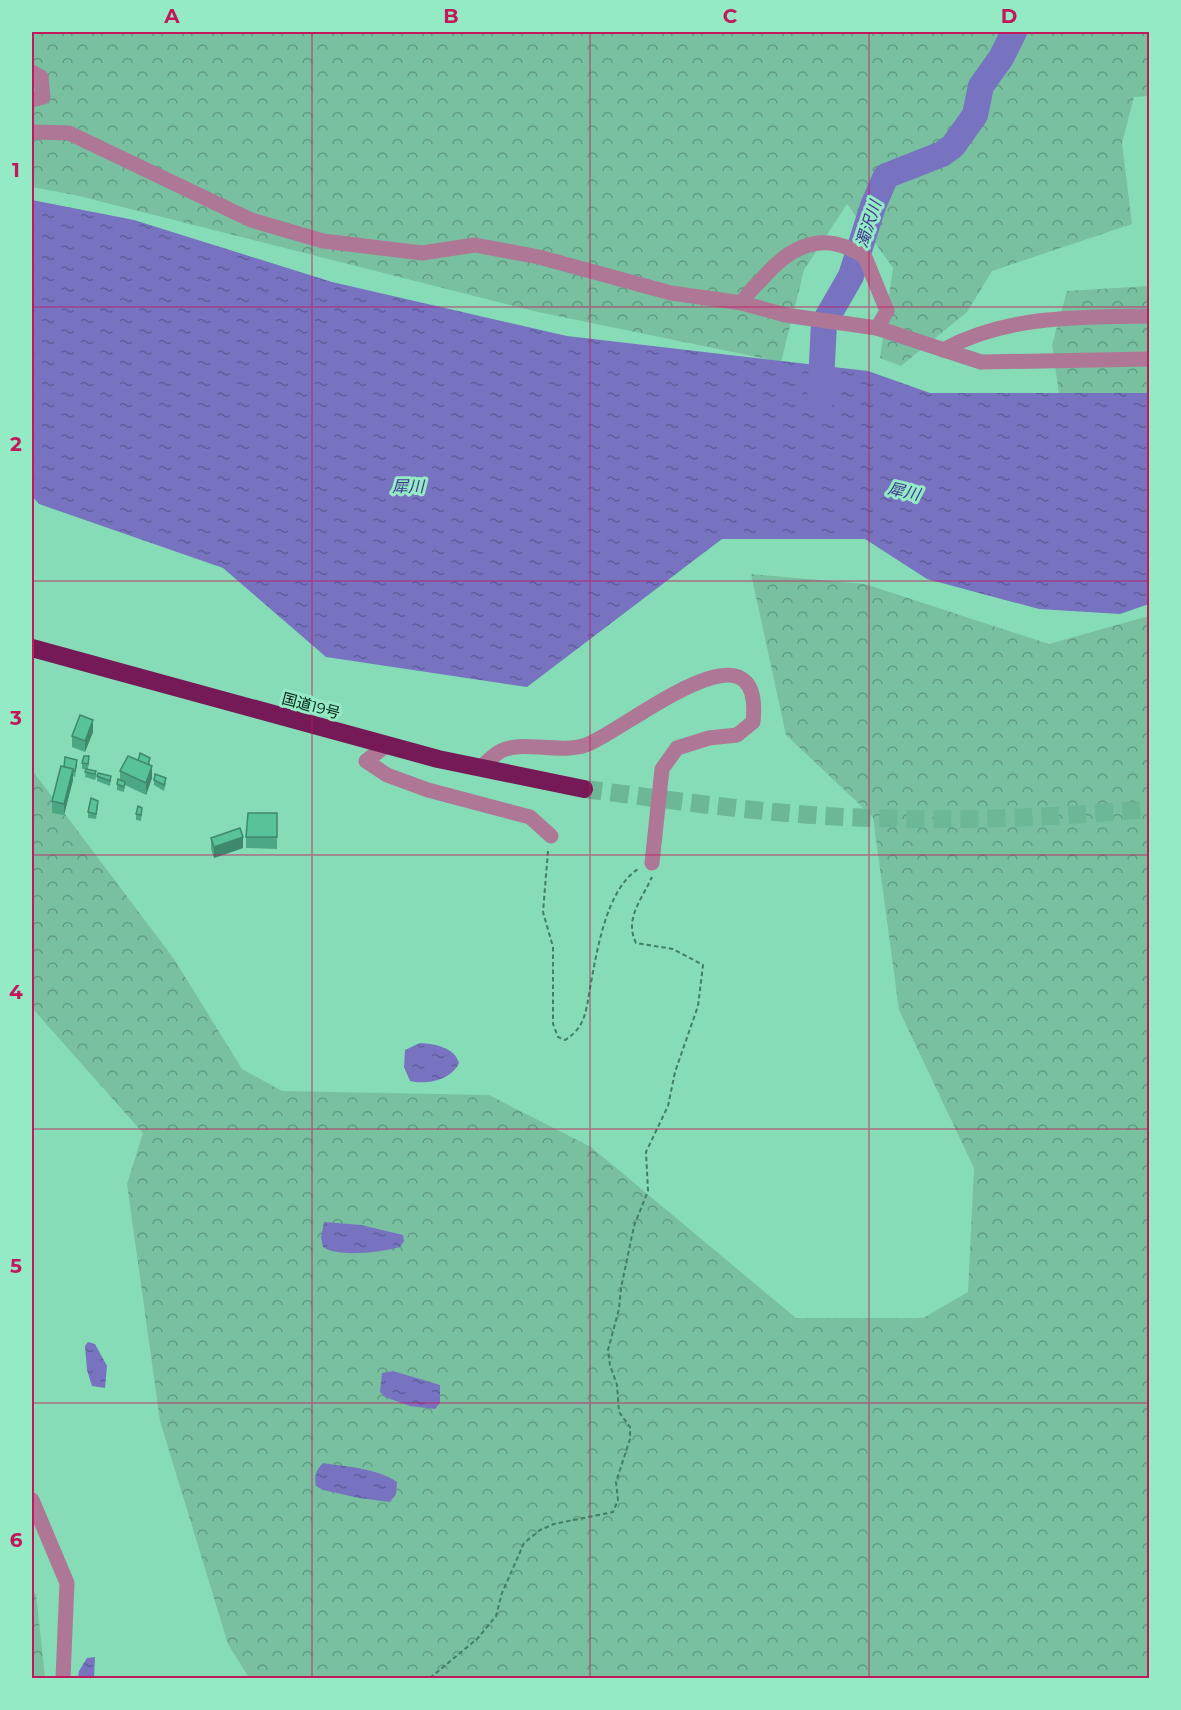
<svg xmlns="http://www.w3.org/2000/svg" width="1181" height="1710" font-family="Montserrat,'Noto Sans JP',sans-serif">
<style>
.forest{fill:url(#forest-crowns)}
.water{fill:url(#water-ripples)}
.lines{fill:none;stroke-linecap:round;stroke-linejoin:round}
.river{stroke:#7773c1;stroke-width:26}
.highway-tunnel{stroke:#6bb796;stroke-width:18;stroke-dasharray:18 9;stroke-linecap:butt}
.path{stroke:#427e65;stroke-width:2;stroke-dasharray:4.5 3;stroke-linecap:butt}
.minor{stroke:#ae7795;stroke-width:15}
.highway{stroke:#761957;stroke-width:18}
.wall{fill:#4ca884}
.shaded-wall{fill:#3e886b}
.building{fill:#58c399;stroke:#3e886b;stroke-width:1.5}
.grid{fill:none;stroke:#c2185b;stroke-width:1.5;stroke-opacity:0.55}
.labels{text-anchor:middle;stroke-width:6;stroke-linejoin:round;paint-order:stroke}
.street-label{font-size:15px;fill:#002114;stroke:#93eac4}
.water-label{font-size:16px;font-style:italic;fill:#423290;stroke:#93eac4}
.neatline{fill:none;stroke:#c2185b;stroke-width:2}
.grid-label{font-size:20px;text-anchor:middle;font-weight:bold;fill:#c2185b}
</style>
<defs>
<pattern id="forest-crowns" width="20" height="18" patternUnits="userSpaceOnUse" patternTransform="scale(1.5)"><rect width="20" height="18" fill="#79c0a1"/><path d="M2 6a3 3 0 1 1 6 0M12 15a3 3 0 1 1 6 0" fill="none" stroke="#619c82"/></pattern>
<pattern id="water-ripples" width="26" height="14" patternUnits="userSpaceOnUse" patternTransform="scale(1.5)"><rect width="26" height="14" fill="#7773c1"/><path d="M2 4q2-2 4 0t4 0M15 11q2-2 4 0t4 0" fill="none" stroke="#5f5e9c"/></pattern>
</defs>
<rect width="100%" height="100%" fill="#86dcb7"/>
<!-- forest -->
<g class="forest">
<path d="M 32,32 L 1149,32 L 1149,96 L 1134,97 L 1122,143 L 1132,224 L 992,271 L 967,312 L 901,366 L 880,358 L 893,268 L 847,204 L 804,270 L 781,362 L 538,312 L 75,195 L 32,187 Z"/>
<path d="M 1149,286 L 1149,393 L 1059,393 L 1052,345 L 1067,291 Z"/>
<path d="M 751,574 L 865,584 L 1049,644 L 1149,616 L 1149,1678 L 249,1678 L 228,1644 L 160,1421 L 127,1184 L 143,1133 L 32,1008 L 32,770 L 174,959 L 242,1069 L 282,1091 L 489,1095 L 591,1147 L 796,1318 L 923,1318 L 968,1292 L 974,1168 L 899,1010 L 873,817 L 786,735 Z"/>
<path d="M 32,1591 L 36,1594 L 45,1678 L 32,1678 Z"/>
</g>
<!-- water -->
<g class="water">
<path d="M 32,200 L 134,220 L 332,282 L 567,336 L 868,371 L 930,393 L 1149,393 L 1149,604 L 1120,614 L 1039,609 L 927,579 L 865,539 L 722,539 L 527,687 L 326,657 L 223,568 L 39,504 L 32,496 Z"/>
<path d="M 420,1043 C 435,1044 454,1047 459,1063 C 451,1080 427,1085 410,1081 L 404,1067 L 405,1050 Z"/>
<path d="M 324,1222 L 361,1225 L 403,1235 L 404,1241 L 400,1247 C 382,1252 339,1258 323,1247 L 321,1237 Z"/>
<path d="M 88,1342 L 95,1344 L 107,1366 L 105,1388 L 92,1386 L 87,1370 L 85,1346 Z"/>
<path d="M 393,1371 L 440,1385 L 440,1403 L 435,1409 L 410,1406 L 385,1397 L 380,1392 L 382,1373 Z"/>
<path d="M 323,1463 C 347,1467 377,1468 397,1482 L 396,1494 L 390,1502 L 359,1498 L 323,1490 L 316,1486 C 314,1476 316,1470 323,1463 Z"/>
<path d="M 95,1657 L 94,1678 L 78,1678 L 79,1671 L 87,1658 Z"/>
</g>
<g class="lines">
<!-- river -->
<path class="river" d="M 820,401 L 824,323 L 851,276 L 873,206 L 886,176 L 942,154 L 953,146 L 975,115 L 981,86 L 1001,58 L 1014,32"/>
<!-- highway-tunnel -->
<path class="highway-tunnel" d="M 584,789 C 671,800 758,813 845,817 C 947,822 1049,818 1150,809"/>
<!-- path -->
<g class="path">
<path d="M 548,851 L 543,912 L 553,947 L 553,1024 L 558,1037 L 565,1040 C 586,1027 586,1010 590,988 C 597,951 606,890 638,869"/>
<path d="M 430,1678 L 477,1639 L 496,1616 L 502,1593 L 524,1543 L 540,1530 L 554,1524 L 613,1512 L 618,1500 L 616,1482 L 630,1439 L 630,1427 L 619,1412 L 617,1385 L 610,1365 L 608,1350 L 619,1309 L 621,1288 L 634,1226 L 648,1191 L 646,1152 L 668,1106 L 675,1072 L 698,1006 L 703,965 L 673,949 L 636,943 C 624,919 642,899 652,877"/>
</g>
<!-- minor -->
<g class="minor">
<path d="M 32,72 L 41,77 L 43,97 L 32,100"/>
<path d="M 32,132 L 69,133 L 251,220 L 323,241 L 422,253 L 475,245 L 539,257 L 671,293 L 742,303 L 785,315 L 877,328 L 981,362 L 1150,359"/>
<path d="M 742,303 C 747,293 755,286 763,278 C 792,244 825,230 865,257 L 887,311 L 877,328"/>
<path d="M 943,350 C 1007,315 1079,317 1150,316"/>
<path d="M 387,745 L 366,761 L 387,775 L 428,790 L 530,817 L 551,836"/>
<path d="M 480,768 C 486,763 493,755 501,751 C 520,740 560,754 586,745 C 626,730 765,611 753,722 L 737,735 L 709,738 L 677,748 L 662,769 L 652,863"/>
<path d="M 32,1500 L 67,1583 L 63,1678"/>
</g>
<!-- highway -->
<path class="highway" d="M 32,648 L 438,759 L 584,789"/>
</g>
<!-- wall -->
<g class="wall">
<path d="M 93,732 L 85,752 L 72,747 L 72,736 Z"/>
<path d="M 138,761 L 150,763 L 149,765 L 152,778 L 146,795 L 125,785 L 124,792 L 117,790 L 117,784 L 120,779 L 120,771 Z"/>
<path d="M 89,762 L 88,769 L 96,771 L 96,777 L 95,780 L 85,777 L 86,769 L 82,769 L 82,763 Z"/>
<path d="M 77,765 L 75,777 L 73,776 L 73,780 L 64,815 L 52,813 L 52,801 L 64,767 Z"/>
<path d="M 97,776 L 111,776 L 110,786 L 97,781 Z"/>
<path d="M 154,780 L 166,783 L 164,791 L 154,785 Z"/>
<path d="M 98,806 L 96,819 L 88,818 L 88,812 Z"/>
<path d="M 142,813 L 141,821 L 136,820 L 136,814 Z"/>
<path d="M 277,813 L 277,849 L 246,848 L 246,837 Z"/>
<path d="M 211,838 L 243,848 L 214,858 L 211,849 Z"/>
</g>
<!-- shaded-wall -->
<g class="shaded-wall">
<path d="M 93,720 L 93,732 L 85,752 L 85,741 Z"/>
<path d="M 152,766 L 152,778 L 146,795 L 146,783 Z"/>
<path d="M 73,769 L 73,780 L 64,815 L 64,804 Z"/>
<path d="M 243,837 L 243,848 L 214,858 L 214,847 Z"/>
</g>
<!-- building -->
<g class="building">
<path d="M 80,715 L 93,720 L 85,741 L 72,736 Z"/>
<path d="M 140,753 L 150,758 L 148,765 L 138,761 Z"/>
<path d="M 84,756 L 89,756 L 88,764 L 82,763 Z"/>
<path d="M 128,756 L 152,766 L 146,783 L 120,771 Z"/>
<path d="M 65,757 L 77,760 L 75,771 L 72,771 L 73,769 L 64,767 Z"/>
<path d="M 61,766 L 73,769 L 64,804 L 52,801 Z"/>
<path d="M 86,769 L 96,771 L 95,774 L 85,772 Z"/>
<path d="M 98,773 L 111,776 L 110,781 L 97,776 Z"/>
<path d="M 155,774 L 166,778 L 164,785 L 154,780 Z"/>
<path d="M 118,779 L 125,782 L 124,787 L 117,784 Z"/>
<path d="M 91,798 L 98,801 L 96,814 L 88,812 Z"/>
<path d="M 138,806 L 142,808 L 141,815 L 136,814 Z"/>
<path d="M 248,813 L 277,813 L 277,837 L 246,837 Z"/>
<path d="M 240,828 L 243,837 L 214,847 L 211,838 Z"/>
</g>
<!-- grid -->
<path class="grid" d="M 312,32 L 312,1678M 590,32 L 590,1678M 869,32 L 869,1678M 32,307 L 1150,307M 32,581 L 1150,581M 32,855 L 1150,855M 32,1129 L 1150,1129M 32,1403 L 1150,1403"/>
<g class="labels">
<!-- street labels -->
<g class="street-label">
<text transform="translate(311 706) rotate(15)" y="5">国道19号</text>
</g>
<!-- water labels -->
<g class="water-label">
<text transform="translate(868 224) rotate(-72)" y="6">濁沢川</text>
<text x="408" y="492">犀川</text>
<text transform="translate(904 491) rotate(13)" y="6">犀川</text>
</g>
</g>
<!-- border -->
<rect width="1181" height="1710" fill="none" stroke="#93eac4" stroke-width="66"/>
<rect x="33" y="33" width="1115" height="1644" class="neatline"/>
<g class="grid-label">
<text x="172" y="23">A</text>
<text x="451" y="23">B</text>
<text x="730" y="23">C</text>
<text x="1009" y="23">D</text>
<text x="16" y="177">1</text>
<text x="16" y="451">2</text>
<text x="16" y="725">3</text>
<text x="16" y="999">4</text>
<text x="16" y="1273">5</text>
<text x="16" y="1547">6</text>
</g>
</svg>
